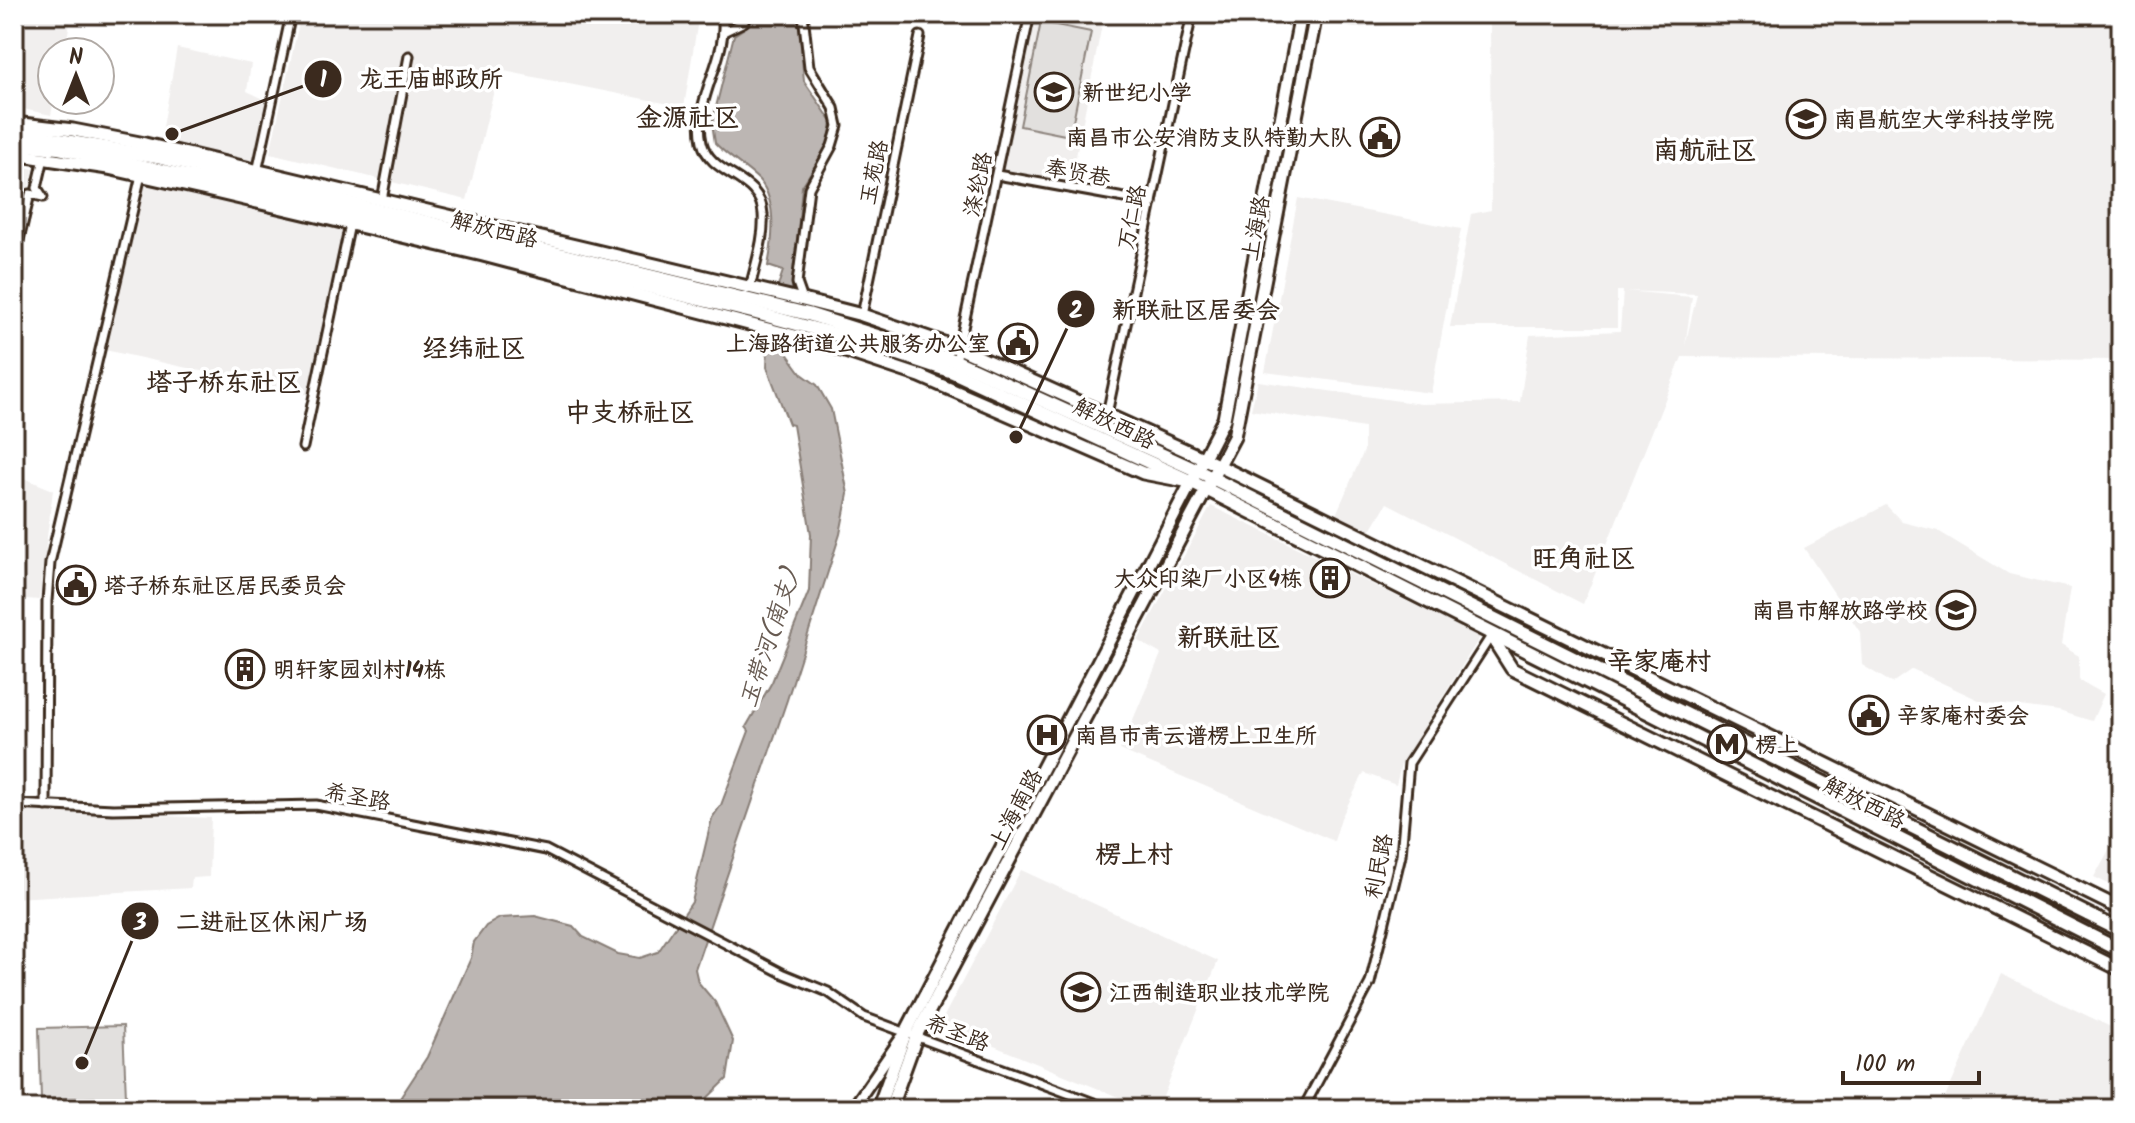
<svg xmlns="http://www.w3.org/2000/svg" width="2135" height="1123" font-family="Kalam,'LXGW WenKai TC',sans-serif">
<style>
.built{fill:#f1efee;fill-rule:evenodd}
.green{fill:#e2e0de;stroke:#8e857e;stroke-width:2}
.water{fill:#bcb6b3;stroke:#887e77;stroke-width:2}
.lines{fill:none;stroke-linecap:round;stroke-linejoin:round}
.minor-casing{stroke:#3b2a1e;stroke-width:13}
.tertiary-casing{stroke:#3b2a1e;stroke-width:15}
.secondary-casing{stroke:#3b2a1e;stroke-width:17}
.primary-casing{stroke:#3b2a1e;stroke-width:18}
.minor{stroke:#fff;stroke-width:7}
.tertiary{stroke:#fff;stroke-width:9}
.secondary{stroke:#fff;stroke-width:11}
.primary{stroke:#fff;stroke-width:12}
.labels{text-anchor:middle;stroke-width:7;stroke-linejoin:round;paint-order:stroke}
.poi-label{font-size:22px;font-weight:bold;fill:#3b2a1e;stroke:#fff;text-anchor:start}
.street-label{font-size:22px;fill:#3b2a1e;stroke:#fff}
.water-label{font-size:24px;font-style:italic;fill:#685b52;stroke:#fff}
.quarter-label{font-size:26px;font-weight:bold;fill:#3b2a1e;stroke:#fff}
.leader{fill:none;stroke:#3b2a1e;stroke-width:3}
.callout-dot{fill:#3b2a1e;stroke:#fff;stroke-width:3}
.mark-label{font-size:24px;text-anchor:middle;font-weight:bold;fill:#fff}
.callout-label{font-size:24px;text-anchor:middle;font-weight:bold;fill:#3b2a1e;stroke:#fff;stroke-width:7;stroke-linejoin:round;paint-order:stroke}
</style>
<rect width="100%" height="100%" fill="#fff"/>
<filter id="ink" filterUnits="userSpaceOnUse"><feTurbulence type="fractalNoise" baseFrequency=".0125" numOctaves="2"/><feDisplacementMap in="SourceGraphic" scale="16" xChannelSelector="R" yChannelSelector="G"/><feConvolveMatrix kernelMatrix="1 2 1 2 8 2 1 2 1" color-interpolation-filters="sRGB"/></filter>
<g filter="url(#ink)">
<!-- built -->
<g class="built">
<path d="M 14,14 L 72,14 L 64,52 L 52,52 L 54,100 L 51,115 L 14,107 Z"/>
<path d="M 301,14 L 699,14 L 684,107 L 499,70 L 467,200 L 270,153 Z"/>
<path d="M 1034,14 L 1104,14 L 1071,182 L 1003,169 Z"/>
<path d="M 1332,14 L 2121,14 L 2121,360 L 1682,357 L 1583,604 L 1387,503 L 1363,543 L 1330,528 L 1364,451 L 1364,428 L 1251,410 L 1258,381 L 1421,404 L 1520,402 L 1530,335 L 1620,331 L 1623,291 L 1617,291 L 1617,327 L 1450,327 L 1471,214 L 1491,210 L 1490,17 L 1354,28 L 1330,24 ZM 1625,291 L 1697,294 L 1685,346 L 1692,297 Z"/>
<path d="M 177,48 L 251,64 L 247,91 L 268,101 L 256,164 L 161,138 Z"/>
<path d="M 14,165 L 34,169 L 14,242 Z"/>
<path d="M 143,181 L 343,229 L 310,395 L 105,350 Z"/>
<path d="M 1298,198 L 1461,229 L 1431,393 L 1265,372 Z"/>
<path d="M 14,474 L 53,490 L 39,600 L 14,598 Z"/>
<path d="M 1886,505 L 1902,522 L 1938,531 L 2009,574 L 2070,588 L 2061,645 L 2079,656 L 2079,680 L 2104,694 L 2092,721 L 2059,711 L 1981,701 L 1912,669 L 1892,683 L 1862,665 L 1860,632 L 1804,548 Z"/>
<path d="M 1211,506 L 1480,637 L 1401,764 L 1396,785 L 1364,773 L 1341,818 L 1334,841 L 1120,750 L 1161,654 L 1138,641 Z"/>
<path d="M 14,809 L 211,818 L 209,877 L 192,878 L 191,888 L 14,898 Z"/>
<path d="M 2121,828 L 2121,890 L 2094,877 Z"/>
<path d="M 1021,870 L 1218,961 L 1158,1109 L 1148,1109 L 940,1024 Z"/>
<path d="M 2001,974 L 2121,1032 L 2121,1109 L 1940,1109 Z"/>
</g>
<!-- green -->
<g class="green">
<path d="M 1041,22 L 1091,32 L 1070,136 L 1020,126 Z"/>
<path d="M 123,1026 L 126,1097 L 41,1099 L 39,1028 Z"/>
</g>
<!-- water -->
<path class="water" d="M 733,14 L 798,14 L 804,81 L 832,122 L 828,146 L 802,186 L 794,278 L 781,345 L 802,374 L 817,385 L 831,409 L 848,494 L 840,534 L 787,700 L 695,969 L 698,982 L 715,1002 L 733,1041 L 727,1079 L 696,1109 L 393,1109 L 427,1057 L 471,958 L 474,942 L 486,926 L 500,918 L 535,916 L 573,926 L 583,937 L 618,954 L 640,958 L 658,952 L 692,902 L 712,818 L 721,805 L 749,731 L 746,727 L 772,682 L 809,591 L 811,534 L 793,425 L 789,424 L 767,367 L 768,341 L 762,334 L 783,271 L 768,266 C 773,240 778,201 759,180 C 746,167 728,157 715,143 L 712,123 L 734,35 L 743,29 Z"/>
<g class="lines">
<defs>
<g id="minor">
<path d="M 722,14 C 730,58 692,98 702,142 C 710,177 761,175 763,214 C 765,238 755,265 750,288"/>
<path d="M 723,32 L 744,22"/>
<path d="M 257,172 L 291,14"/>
<path d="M 997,175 L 1152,203"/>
<path d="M 382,200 L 409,56"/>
<path d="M 14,261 L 30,194 L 43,197 L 37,188 L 44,158"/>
<path d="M 803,300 L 797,283 L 809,188 L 832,146 L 838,126 L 834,108 L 809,67 L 803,14"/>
<path d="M 862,315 L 920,36"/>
<path d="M 956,361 L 1030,14"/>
<path d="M 1104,428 L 1192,14"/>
<path d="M 303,447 L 350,224"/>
<path d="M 14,804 L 113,809 L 316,805 L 546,850 L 784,974 L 828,992 L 864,1017 L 1110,1109"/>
<path d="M 46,806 L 47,601 L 50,563 L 141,175"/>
<path d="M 1303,1109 L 1370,983 L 1401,855 L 1409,763 L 1491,636"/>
</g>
<path id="tertiary" d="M 852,1109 L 901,1038"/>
<g id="secondary">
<path d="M 14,123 L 73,130 L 145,144 L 803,300 L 862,315 L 961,349 L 1205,459 L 2121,909"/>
<path d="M 14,154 L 108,168 L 206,190 L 483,255 L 818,342 L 920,376 L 1143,473 L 1185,481"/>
<path d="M 1491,636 L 1512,669 L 2121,970"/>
<path d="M 878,1109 L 906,1032 L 1224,419 L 1301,14"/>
<path d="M 890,1109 L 918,1032 L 1234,437 L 1316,14"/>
</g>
<g id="primary">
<path d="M 14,132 L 157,157 L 808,314 L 956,361 L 1198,471 L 2121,931"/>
<path d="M 14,144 L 58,148 L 252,190 L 756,313 L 856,340 L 953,372 L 1192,482 L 2121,951"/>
</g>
</defs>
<!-- minor casing -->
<use href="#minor" class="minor-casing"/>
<!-- tertiary casing -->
<use href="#tertiary" class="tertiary-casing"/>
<!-- secondary casing -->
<use href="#secondary" class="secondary-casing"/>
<!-- primary casing -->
<use href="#primary" class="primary-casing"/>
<!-- minor -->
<use href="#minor" class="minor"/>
<!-- tertiary -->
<use href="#tertiary" class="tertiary"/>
<!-- secondary -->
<use href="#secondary" class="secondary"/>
<!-- primary -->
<use href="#primary" class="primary"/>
</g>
</g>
<!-- icons -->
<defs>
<symbol id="school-ring" viewBox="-11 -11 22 22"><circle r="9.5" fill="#fff" stroke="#3b2a1e" stroke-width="1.5"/><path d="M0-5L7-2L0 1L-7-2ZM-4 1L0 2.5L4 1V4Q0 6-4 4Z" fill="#3b2a1e"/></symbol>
<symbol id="civic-ring" viewBox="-11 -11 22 22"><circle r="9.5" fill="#fff" stroke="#3b2a1e" stroke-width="1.5"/><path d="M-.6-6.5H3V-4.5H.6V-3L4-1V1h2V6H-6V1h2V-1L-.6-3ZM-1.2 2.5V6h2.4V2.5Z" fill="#3b2a1e"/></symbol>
<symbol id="building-ring" viewBox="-11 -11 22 22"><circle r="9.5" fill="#fff" stroke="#3b2a1e" stroke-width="1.5"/><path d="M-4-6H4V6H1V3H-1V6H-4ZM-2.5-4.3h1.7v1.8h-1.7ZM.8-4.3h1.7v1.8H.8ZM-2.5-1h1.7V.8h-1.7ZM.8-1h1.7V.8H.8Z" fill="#3b2a1e"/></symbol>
<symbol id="hospital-ring" viewBox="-11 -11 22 22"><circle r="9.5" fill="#fff" stroke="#3b2a1e" stroke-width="1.5"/><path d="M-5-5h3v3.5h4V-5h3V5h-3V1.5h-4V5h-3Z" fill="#3b2a1e"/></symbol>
<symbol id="metro-ring" viewBox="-11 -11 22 22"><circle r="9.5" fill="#fff" stroke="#3b2a1e" stroke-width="1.5"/><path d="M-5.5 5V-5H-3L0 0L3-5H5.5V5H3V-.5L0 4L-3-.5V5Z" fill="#3b2a1e"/></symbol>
</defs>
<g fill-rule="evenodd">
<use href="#school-ring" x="1032" y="70" width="44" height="44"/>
<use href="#school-ring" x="1784" y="97" width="44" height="44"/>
<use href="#civic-ring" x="1358" y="115" width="44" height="44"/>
<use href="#civic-ring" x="996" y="321" width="44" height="44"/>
<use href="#building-ring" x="1308" y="556" width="44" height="44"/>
<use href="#civic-ring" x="54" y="563" width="44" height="44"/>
<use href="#school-ring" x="1934" y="588" width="44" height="44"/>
<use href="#building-ring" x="223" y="647" width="44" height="44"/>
<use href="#civic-ring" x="1847" y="693" width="44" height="44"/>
<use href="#hospital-ring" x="1025" y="713" width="44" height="44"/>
<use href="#metro-ring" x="1705" y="722" width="44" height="44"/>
<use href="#school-ring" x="1059" y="970" width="44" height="44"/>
</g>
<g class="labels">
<!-- poi labels -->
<g class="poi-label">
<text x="1082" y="100">新世纪小学</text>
<text x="1834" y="127">南昌航空大学科技学院</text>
<text x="1352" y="145" text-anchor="end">南昌市公安消防支队特勤大队</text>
<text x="990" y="351" text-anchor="end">上海路街道公共服务办公室</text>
<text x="1302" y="586" text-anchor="end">大众印染厂小区4栋</text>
<text x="104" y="593">塔子桥东社区居民委员会</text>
<text x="1928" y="618" text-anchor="end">南昌市解放路学校</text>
<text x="273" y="677">明轩家园刘村14栋</text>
<text x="1897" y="723">辛家庵村委会</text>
<text x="1075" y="743">南昌市青云谱楞上卫生所</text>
<text x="1755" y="752">楞上</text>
<text x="1109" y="1000">江西制造职业技术学院</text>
</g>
<!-- street labels -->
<g class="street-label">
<text transform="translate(873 172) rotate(-78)" y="8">玉苑路</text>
<text transform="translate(1078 172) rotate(10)" y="8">奉贤巷</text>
<text transform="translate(977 184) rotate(-78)" y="8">涤纶路</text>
<text transform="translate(1131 217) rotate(-78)" y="8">万仁路</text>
<text transform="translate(1255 228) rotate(-79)" y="8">上海路</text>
<text transform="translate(495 229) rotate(14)" y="8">解放西路</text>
<text transform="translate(1115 423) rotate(26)" y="8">解放西路</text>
<text transform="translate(358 796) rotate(10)" y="8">希圣路</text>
<text transform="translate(1865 802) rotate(27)" y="8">解放西路</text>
<text transform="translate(1015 809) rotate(-62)" y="8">上海南路</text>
<text transform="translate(1378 866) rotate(-79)" y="8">利民路</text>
<text transform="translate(958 1032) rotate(21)" y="8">希圣路</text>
</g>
<!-- water labels -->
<g class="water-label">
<text transform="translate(769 638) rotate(-72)" y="8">玉带河(南支)</text>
</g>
<!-- quarter labels -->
<g class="quarter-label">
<text x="688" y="126">金源社区</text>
<text x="1705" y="159">南航社区</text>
<text x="474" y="357">经纬社区</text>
<text x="224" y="391">塔子桥东社区</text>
<text x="630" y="421">中支桥社区</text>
<text x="1584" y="567">旺角社区</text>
<text x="1229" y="646">新联社区</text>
<text x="1659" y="670">辛家庵村</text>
<text x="1134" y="863">楞上村</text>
</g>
</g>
<!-- callouts -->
<path class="leader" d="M172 134L323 79M1016 437L1076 309M82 1063L140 921"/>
<g class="callout-dot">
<circle cx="172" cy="134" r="8"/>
<circle cx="1016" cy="437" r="8"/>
<circle cx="82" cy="1063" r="8"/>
<circle cx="323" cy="79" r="20"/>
<circle cx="1076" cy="309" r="20"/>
<circle cx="140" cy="921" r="20"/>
</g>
<g class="mark-label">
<text x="323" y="87">1</text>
<text x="1076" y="318">2</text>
<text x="140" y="930">3</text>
</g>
<g class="callout-label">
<text x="431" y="87">龙王庙邮政所</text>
<text x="1196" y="318">新联社区居委会</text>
<text x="272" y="930">二进社区休闲广场</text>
</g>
<!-- margin -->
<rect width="2135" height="1123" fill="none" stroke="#fff" stroke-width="48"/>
<rect x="24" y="24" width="2087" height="1075" fill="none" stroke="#3b2a1e" stroke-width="3" filter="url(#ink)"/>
<!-- north arrow -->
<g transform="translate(76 76)"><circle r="38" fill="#ffffff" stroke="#b1aaa5" stroke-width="2"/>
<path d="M0-6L14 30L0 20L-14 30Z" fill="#3b2a1e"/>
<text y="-12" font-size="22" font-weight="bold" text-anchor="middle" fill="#3b2a1e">N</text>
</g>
<!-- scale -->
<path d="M1843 1071v12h136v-12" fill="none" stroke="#3b2a1e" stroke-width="4"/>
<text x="1855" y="1071" font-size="24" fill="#3b2a1e" stroke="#ffffff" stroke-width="6" paint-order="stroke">100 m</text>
</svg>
